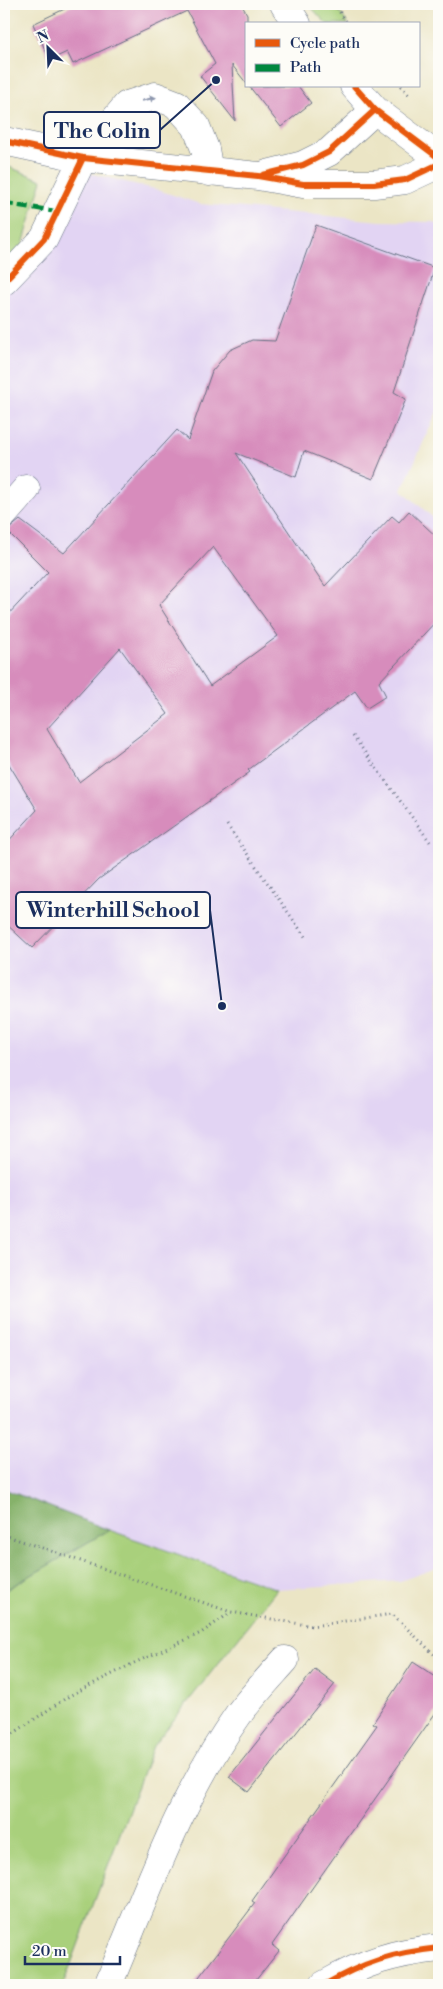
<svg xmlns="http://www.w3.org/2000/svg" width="443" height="1989" font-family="'Libre Bodoni',serif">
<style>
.built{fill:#e2d4f3}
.green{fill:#a9d07b;stroke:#62806c}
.forest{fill:#86b26b;stroke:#507064}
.building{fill:#d78cbc;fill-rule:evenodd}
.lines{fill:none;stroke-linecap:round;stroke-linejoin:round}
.minor-casing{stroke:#646f82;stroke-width:29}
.path{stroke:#646f82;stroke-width:3;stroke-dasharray:1 4;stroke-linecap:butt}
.minor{stroke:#fff;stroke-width:28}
.quiet{stroke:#00873e;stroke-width:5;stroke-dasharray:10 5;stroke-linecap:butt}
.cycleway-casing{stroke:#fdfcf7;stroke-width:9}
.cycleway{stroke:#e8590c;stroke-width:6}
.oneway{fill:#8d97ae}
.leader{fill:none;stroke:#1b2f5e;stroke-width:2}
.callout-dot{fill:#1b2f5e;stroke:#fdfcf7;stroke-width:2}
.callout{fill:#fdfcf7;stroke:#1b2f5e;stroke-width:2}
.callout-label{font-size:21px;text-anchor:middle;font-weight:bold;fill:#1b2f5e}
</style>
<rect width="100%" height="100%" fill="#fdfcf7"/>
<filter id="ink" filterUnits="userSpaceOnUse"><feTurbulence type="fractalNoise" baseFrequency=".02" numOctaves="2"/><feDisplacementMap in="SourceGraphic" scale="10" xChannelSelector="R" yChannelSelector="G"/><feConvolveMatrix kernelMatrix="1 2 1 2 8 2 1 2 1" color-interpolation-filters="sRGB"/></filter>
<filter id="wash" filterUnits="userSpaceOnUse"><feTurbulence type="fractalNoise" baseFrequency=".0096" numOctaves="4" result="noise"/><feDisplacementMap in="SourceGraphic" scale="20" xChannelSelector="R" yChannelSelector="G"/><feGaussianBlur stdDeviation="1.12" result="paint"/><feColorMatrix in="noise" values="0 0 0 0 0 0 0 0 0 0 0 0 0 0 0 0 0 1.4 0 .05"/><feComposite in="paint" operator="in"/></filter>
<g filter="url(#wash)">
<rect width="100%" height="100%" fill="#ebe5c5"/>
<!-- built -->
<path class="built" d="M 88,173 L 155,189 L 200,204 L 380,221 L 433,222 L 439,225 L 439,407 L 402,490 L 439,523 L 439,1567 L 400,1581 L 277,1589 L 109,1530 L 4,1489 L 4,294 L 67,228 Z"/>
<!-- green -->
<g class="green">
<path d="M 308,4 L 334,4 L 348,24 L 327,24 Z"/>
<path d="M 4,165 L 42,180 L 16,268 L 4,281 Z"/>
<path d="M 109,1530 L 277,1589 L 153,1746 L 63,1985 L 4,1985 L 4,1591 Z"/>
</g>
<!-- forest -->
<path class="forest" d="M 4,1489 L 109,1530 L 4,1591 Z"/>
<g id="blocks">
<!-- building -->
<g class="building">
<path d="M 75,4 L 241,4 L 247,14 L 247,84 L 232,65 L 235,121 L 200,76 L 215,64 L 187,11 L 73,64 L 67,52 L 50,60 L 33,24 Z"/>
<path d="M 249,86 L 298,86 L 311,103 L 281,127 Z"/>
<path d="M 316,225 L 435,268 L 394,392 L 406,399 L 373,479 L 304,451 L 296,477 L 236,453 L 325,586 L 392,516 L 399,522 L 409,511 L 439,539 L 439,618 L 379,682 L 386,696 L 367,708 L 355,691 L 248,770 L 250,772 L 99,879 L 32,948 L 4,922 L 4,846 L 37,810 L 4,756 L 4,619 L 48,572 L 5,529 L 9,529 L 20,520 L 64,553 L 177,430 L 188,440 L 212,371 L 230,350 L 252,340 L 275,341 ZM 213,547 L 278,636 L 210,686 L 159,605 ZM 120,648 L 168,714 L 79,782 L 47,729 Z"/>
<path d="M 413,1662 L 439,1679 L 439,1708 L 272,1945 L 279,1951 L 252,1985 L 193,1985 L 255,1903 L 252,1901 L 377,1725 L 373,1723 Z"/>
<path d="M 315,1669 L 335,1684 L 249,1792 L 229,1777 Z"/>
</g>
</g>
</g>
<g filter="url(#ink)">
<use href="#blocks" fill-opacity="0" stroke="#646f82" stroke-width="1"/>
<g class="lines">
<defs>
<g id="minor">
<path d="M 284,4 L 297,24"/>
<path d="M 354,86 L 375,110 L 439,158"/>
<path d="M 4,141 L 83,158 L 258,176 L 303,184 L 374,184 L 405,180 L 439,164"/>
<path d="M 109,161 L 113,122 L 127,105 L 155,96 L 176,104 L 196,126 L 205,149 L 209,172"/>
<path d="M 267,174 L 303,165 L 329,152 L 375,110"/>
<path d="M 4,281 L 44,239 L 83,158"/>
<path d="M 4,514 L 26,489"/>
<path d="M 108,1985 C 147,1893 180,1797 238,1715 C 252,1696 269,1678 285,1660"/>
<path d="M 324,1985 C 364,1962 393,1953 439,1948"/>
</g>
</defs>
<!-- minor casing -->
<use href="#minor" class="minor-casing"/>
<!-- path -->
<g class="path">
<path d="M 334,4 L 348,24"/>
<path d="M 401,86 L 409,95"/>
<path d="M 353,736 L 430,842"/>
<path d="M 227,825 L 306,938"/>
<path d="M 4,1535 L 231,1612 L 312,1626 L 392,1614 L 439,1659"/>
<path d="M 4,1745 L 11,1735 L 69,1696 L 134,1663 L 201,1633 L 230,1613"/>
</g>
<!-- minor -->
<use href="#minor" class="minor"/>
<!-- quiet -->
<path class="quiet" d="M 4,203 L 59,212"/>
<defs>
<g id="cycleway">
<path d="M 354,86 L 375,110 L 439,158"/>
<path d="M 4,141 L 83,158 L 258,176 L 303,184 L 374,184 L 405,180 L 439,164"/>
<path d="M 263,175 L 303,165 L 329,152 L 375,110"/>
<path d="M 4,281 L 44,239 L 83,158"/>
<path d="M 324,1985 C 364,1962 393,1953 439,1948"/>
</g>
</defs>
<!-- cycleway casing -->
<use href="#cycleway" class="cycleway-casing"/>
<!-- cycleway -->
<use href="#cycleway" class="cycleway"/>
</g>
<!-- one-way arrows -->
<defs><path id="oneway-solid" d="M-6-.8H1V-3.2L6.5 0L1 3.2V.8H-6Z" transform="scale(1.25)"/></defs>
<use class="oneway" href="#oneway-solid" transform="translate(149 99) rotate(-13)"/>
</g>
<!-- callouts -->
<path class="leader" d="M216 80L160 130M222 1006L210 910"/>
<g class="callout-dot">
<circle cx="216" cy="80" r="5"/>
<circle cx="222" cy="1006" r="5"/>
</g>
<g class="callout">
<rect x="44" y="112" width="116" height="36" rx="5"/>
<rect x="16" y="892" width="194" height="36" rx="5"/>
</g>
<g class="callout-label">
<text x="102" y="138">The Colin</text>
<text x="113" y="917">Winterhill School</text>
</g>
<!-- margin -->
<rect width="443" height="1989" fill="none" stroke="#fdfcf7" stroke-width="20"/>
<!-- legend -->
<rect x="245" y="22" width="175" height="65" fill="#fdfcf7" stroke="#a3aaba"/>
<rect x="255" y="39" width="25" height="8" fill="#e8590c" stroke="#a3aaba"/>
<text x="290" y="48" font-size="15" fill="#1b2f5e">Cycle path</text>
<rect x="255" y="64" width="25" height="8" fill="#00873e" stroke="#a3aaba"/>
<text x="290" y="72" font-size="15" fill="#1b2f5e">Path</text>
<!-- north arrow -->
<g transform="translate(48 48) rotate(336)" stroke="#fdfcf7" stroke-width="4" paint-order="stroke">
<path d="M0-4L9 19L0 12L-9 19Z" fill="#1b2f5e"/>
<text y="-8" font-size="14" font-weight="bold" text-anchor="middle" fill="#1b2f5e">N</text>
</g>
<!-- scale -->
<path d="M25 1956v8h95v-8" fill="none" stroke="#1b2f5e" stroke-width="2.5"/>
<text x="32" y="1956" font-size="15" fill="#1b2f5e" stroke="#fdfcf7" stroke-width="4" paint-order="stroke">20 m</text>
</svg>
